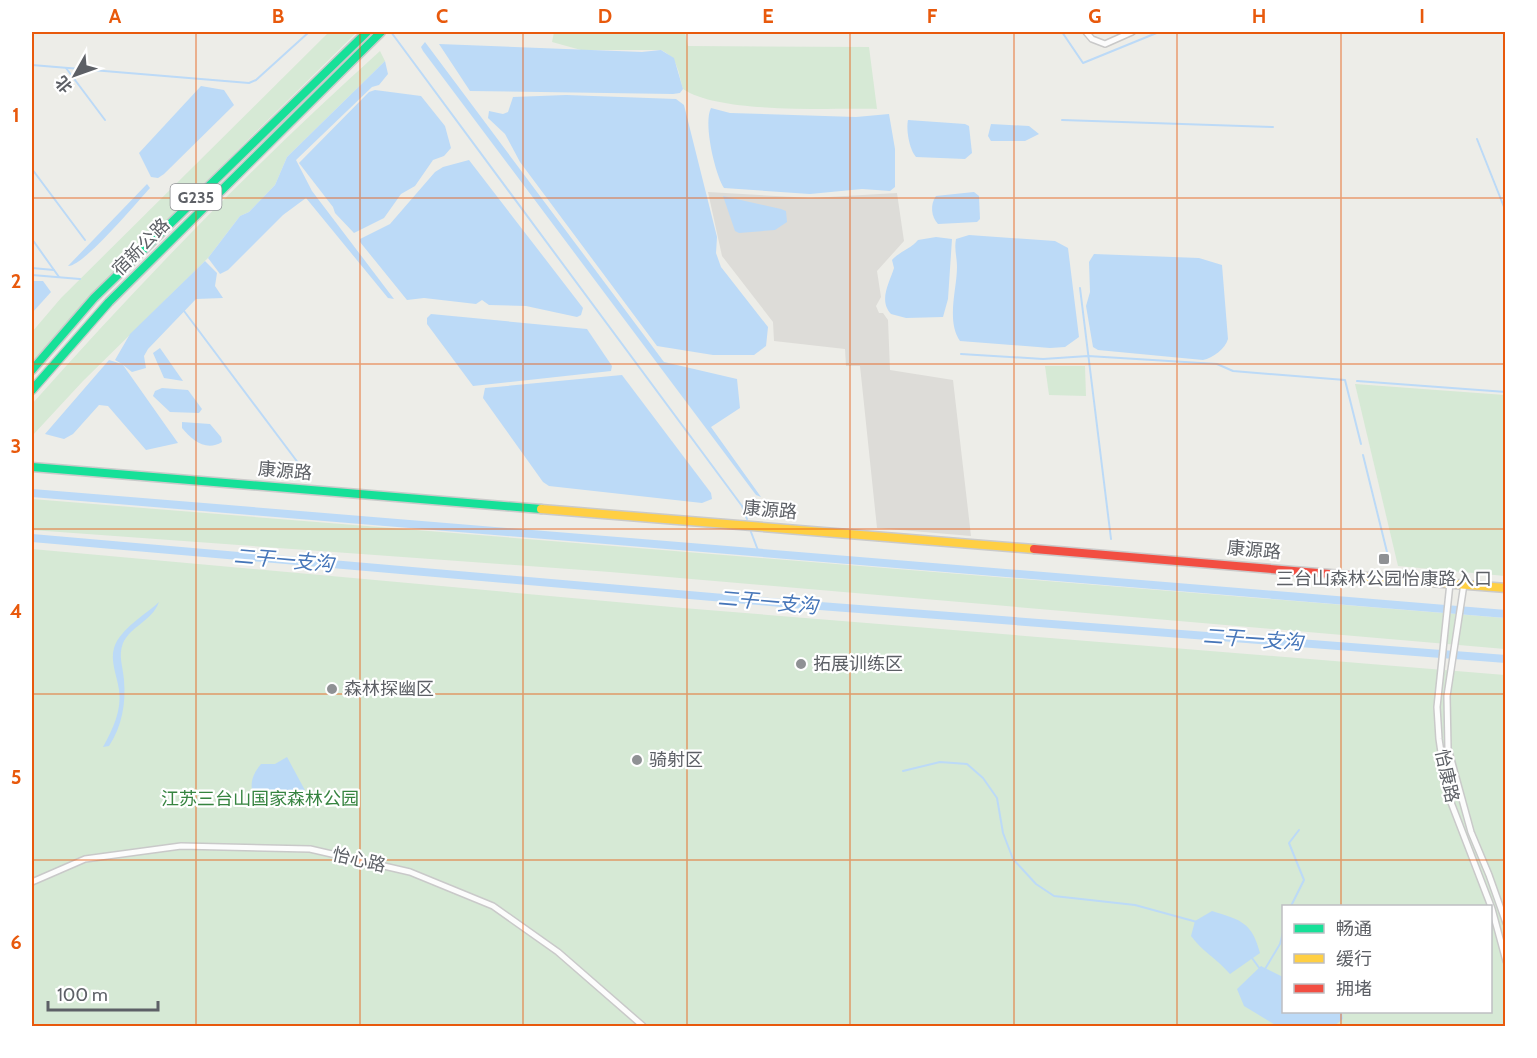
<svg xmlns="http://www.w3.org/2000/svg" width="1537" height="1058" font-family="Cabin,'Noto Sans SC',sans-serif">
<style>
.industrial{fill:#dddcd8}
.green{fill:#d6e9d5;fill-rule:evenodd}
.water{fill:#bcdaf7}
.lines{fill:none;stroke-linecap:round;stroke-linejoin:round}
.stream{stroke:#bcdaf7;stroke-width:2}
.canal{stroke:#bcdaf7;stroke-width:8}
.street-casing{stroke:#c9c9c9;stroke-width:8}
.fast-casing{stroke:#cacaca;stroke-width:11}
.slow-casing{stroke:#cacaca;stroke-width:11}
.jam-casing{stroke:#cacaca;stroke-width:11}
.street{stroke:#fcfcfc;stroke-width:5}
.fast{stroke:#16e098;stroke-width:8}
.slow{stroke:#ffcf43;stroke-width:8}
.jam{stroke:#f24e42;stroke-width:8}
.grid{fill:none;stroke:#e8590c;stroke-width:1.5;stroke-opacity:0.55}
.poi-dot{fill:#8f9194;stroke:#fff;stroke-width:2}
.labels{text-anchor:middle;stroke-width:4.5;stroke-linejoin:round;paint-order:stroke}
.shield{fill:#fff;stroke:#8e9094;stroke-width:1.5}
.shield-label{font-size:16px;font-weight:bold;fill:#5d6066}
.street-label{font-size:18px;fill:#5d6066;stroke:#fff}
.poi-label{font-size:18px;fill:#5d6066;stroke:#fff;text-anchor:start}
.park-label{font-size:18px;fill:#368440;stroke:#fff}
.water-label{font-size:20px;font-style:italic;fill:#4676b9;stroke:#fff}
.neatline{fill:none;stroke:#e8590c;stroke-width:2}
.grid-label{font-size:20px;text-anchor:middle;font-weight:bold;fill:#e8590c}
</style>
<rect width="100%" height="100%" fill="#edede8"/>
<!-- industrial -->
<path class="industrial" d="M 708,192 L 811,198 L 897,193 L 904,241 L 877,271 L 881,297 L 876,306 L 879,313 L 883,313 L 888,320 L 890,370 L 953,380 L 971,536 L 877,528 L 860,366 L 846,366 L 845,349 L 774,341 L 773,322 L 722,256 Z"/>
<!-- green -->
<g class="green">
<path d="M 329,32 L 357,32 L 95,291 L 32,362 L 32,332 L 61,298 Z"/>
<path d="M 554,32 L 685,32 L 688,46 L 869,47 L 877,109 C 828,108 720,114 683,89 C 678,71 678,58 661,50 L 581,50 L 552,42 Z"/>
<path d="M 380,51 L 385,61 L 287,157 L 275,185 L 249,212 L 240,216 L 208,258 L 83,381 L 32,436 L 32,404 C 142,280 257,162 380,51 Z"/>
<path d="M 1045,366 L 1085,366 L 1086,396 L 1049,395 Z"/>
<path d="M 1355,384 L 1505,395 L 1505,576 L 1398,566 Z"/>
<path d="M 32,499 L 1505,618 L 1505,649 L 610,572 L 32,530 Z"/>
<path d="M 32,549 L 683,608 L 1505,675 L 1505,1026 L 32,1026 ZM 1284,906 L 1490,906 L 1490,1012 L 1284,1012 Z"/>
</g>
<!-- water -->
<g class="water">
<path d="M 425,42 L 664,362 L 737,379 L 740,408 L 711,427 L 761,497 L 756,495 L 423,51 L 421,47 Z"/>
<path d="M 439,44 L 642,52 L 661,50 L 674,58 L 683,89 L 680,93 L 673,94 L 470,91 Z"/>
<path d="M 385,61 L 388,74 L 379,85 L 372,87 L 296,160 L 312,191 L 394,299 L 388,298 L 306,198 L 283,215 L 228,270 L 220,274 L 208,258 L 240,216 L 249,212 L 275,185 L 287,157 Z"/>
<path d="M 201,86 L 224,90 L 234,105 L 164,174 L 158,178 L 151,177 L 139,153 Z"/>
<path d="M 375,90 L 421,96 L 445,126 L 451,148 L 444,156 L 433,160 L 415,186 L 401,194 L 384,218 L 354,233 L 335,213 L 333,207 L 299,163 L 369,92 Z"/>
<path d="M 566,95 L 676,99 L 684,105 L 717,237 L 716,253 L 721,267 L 768,327 L 766,346 L 754,355 L 713,355 L 657,346 L 520,162 L 505,134 L 488,118 L 489,111 L 503,114 L 508,112 L 513,97 Z"/>
<path d="M 711,108 L 730,113 L 856,117 L 889,114 L 895,149 L 895,187 L 890,191 L 862,189 L 810,194 L 724,188 C 715,174 703,123 711,108 Z"/>
<path d="M 908,120 L 965,124 L 969,126 L 972,153 L 965,159 L 916,157 C 909,149 906,129 908,120 Z"/>
<path d="M 991,124 L 1029,126 L 1039,134 L 1025,141 L 991,141 L 988,136 Z"/>
<path d="M 469,160 L 583,308 L 581,315 L 577,317 L 526,306 L 489,305 L 482,300 L 476,304 L 424,298 L 407,300 L 360,242 L 360,239 L 390,224 L 435,172 L 443,167 Z"/>
<path d="M 147,184 L 150,188 C 137,202 83,267 68,266 Z"/>
<path d="M 974,192 L 979,196 L 980,219 L 977,222 L 938,224 C 931,217 930,204 936,196 Z"/>
<path d="M 723,196 L 781,209 L 786,211 L 787,222 L 775,230 L 739,233 L 735,231 Z"/>
<path d="M 969,235 L 1055,241 L 1068,248 L 1079,337 L 1065,347 L 1050,348 L 960,341 C 946,321 957,289 957,267 C 957,257 954,249 956,239 Z"/>
<path d="M 936,237 L 952,239 L 948,299 L 943,317 L 906,318 L 891,314 C 878,300 890,282 894,268 L 892,260 C 900,251 911,249 918,240 Z"/>
<path d="M 1094,254 L 1199,258 L 1222,265 L 1228,339 C 1225,349 1213,358 1203,360 L 1098,350 L 1093,347 L 1086,306 L 1090,292 L 1089,262 Z"/>
<path d="M 205,261 L 217,273 L 215,286 L 223,298 L 196,299 L 148,349 L 144,356 L 146,368 L 132,372 L 123,365 L 178,443 L 146,450 L 108,406 L 99,405 L 73,434 L 64,439 L 45,434 L 109,360 L 122,364 L 115,360 L 130,334 Z"/>
<path d="M 32,281 L 43,281 L 51,292 L 32,313 Z"/>
<path d="M 431,314 L 587,329 L 612,366 L 611,371 L 473,386 L 427,324 L 427,318 Z"/>
<path d="M 160,348 L 183,381 L 164,378 L 153,353 Z"/>
<path d="M 622,375 L 711,493 L 712,499 L 702,503 L 549,486 L 543,482 L 483,398 L 485,388 Z"/>
<path d="M 162,388 L 188,390 L 202,409 L 199,413 L 170,412 L 153,396 L 155,391 Z"/>
<path d="M 182,422 L 210,424 L 221,437 L 222,442 C 206,452 192,440 182,428 Z"/>
<path d="M 159,602 C 152,621 131,626 123,643 C 118,656 123,666 124,680 C 126,704 122,726 109,746 L 103,747 C 113,729 122,710 119,690 C 117,676 110,661 114,648 C 120,629 145,615 159,602 Z"/>
<path d="M 287,757 L 307,794 L 298,800 L 254,797 C 249,784 252,775 261,764 L 275,764 Z"/>
<path d="M 1212,911 C 1242,920 1252,923 1260,953 L 1230,974 C 1217,959 1202,951 1191,936 L 1195,921 Z"/>
<path d="M 1261,966 L 1283,977 L 1284,1012 L 1342,1012 L 1343,1019 L 1334,1026 L 1277,1026 L 1244,1006 L 1237,989 Z"/>
</g>
<g class="lines">
<!-- stream -->
<g class="stream">
<path d="M 391,32 L 742,506 L 747,519"/>
<path d="M 1062,32 L 1083,63 L 1159,32"/>
<path d="M 32,65 L 249,83 L 256,80 L 309,32"/>
<path d="M 66,68 L 105,120"/>
<path d="M 1062,120 L 1273,127"/>
<path d="M 1477,139 L 1506,212"/>
<path d="M 32,169 L 85,240"/>
<path d="M 32,239 L 54,270"/>
<path d="M 32,268 L 54,270 L 59,277"/>
<path d="M 32,275 L 80,279"/>
<path d="M 1080,288 L 1111,539"/>
<path d="M 184,311 L 302,468"/>
<path d="M 961,354 L 1043,359 L 1088,356 L 1217,364 L 1233,371 L 1345,380 L 1361,444"/>
<path d="M 1357,381 L 1506,392"/>
<path d="M 1363,455 L 1387,552"/>
<path d="M 751,532 L 759,553"/>
<path d="M 903,771 L 940,762 L 967,764 L 983,778 L 997,798 L 1003,833 L 1013,859 L 1036,884 L 1054,896 L 1135,905 L 1197,922"/>
<path d="M 1291,906 L 1304,880 L 1289,843 L 1299,830"/>
<path d="M 1252,958 L 1260,969"/>
<path d="M 1265,969 L 1280,944 L 1284,929"/>
</g>
<!-- canal -->
<g class="canal">
<path d="M 32,493 L 1506,614"/>
<path d="M 32,538 L 781,603 L 1506,659"/>
</g>
<defs>
<g id="street">
<path d="M 1086,32 L 1092,39 L 1105,44 L 1132,32"/>
<path d="M 1450,583 L 1437,707 L 1439,739 L 1447,792 L 1492,909 L 1506,961"/>
<path d="M 1464,584 L 1447,696 L 1448,748 L 1471,832 L 1489,875 L 1506,923"/>
<path d="M 32,882 L 85,859 L 181,846 L 310,849 L 410,872 L 493,906 L 558,952 L 643,1026"/>
</g>
<g id="fast">
<path d="M 32,370 L 94,298 L 367,32"/>
<path d="M 32,390 L 109,302 L 381,32"/>
<path d="M 32,467 L 541,509"/>
</g>
<g id="slow">
<path d="M 541,509 L 1034,549"/>
<path d="M 1354,576 L 1506,588"/>
</g>
<path id="jam" d="M 1034,549 L 1354,576"/>
</defs>
<!-- street casing -->
<use href="#street" class="street-casing"/>
<!-- fast casing -->
<use href="#fast" class="fast-casing"/>
<!-- slow casing -->
<use href="#slow" class="slow-casing"/>
<!-- jam casing -->
<use href="#jam" class="jam-casing"/>
<!-- street -->
<use href="#street" class="street"/>
<!-- fast -->
<use href="#fast" class="fast"/>
<!-- slow -->
<use href="#slow" class="slow"/>
<!-- jam -->
<use href="#jam" class="jam"/>
</g>
<!-- grid -->
<path class="grid" d="M 196,32 L 196,1026M 360,32 L 360,1026M 523,32 L 523,1026M 687,32 L 687,1026M 850,32 L 850,1026M 1014,32 L 1014,1026M 1177,32 L 1177,1026M 1341,32 L 1341,906M 32,198 L 1506,198M 32,364 L 1506,364M 32,529 L 1506,529M 32,694 L 1506,694M 32,860 L 1506,860M 1341,1012 L 1341,1026"/>
<!-- markers -->
<g class="poi-dot">
<rect x="1378" y="553" width="12" height="12" rx="3"/>
<circle cx="801" cy="664" r="6"/>
<circle cx="332" cy="689" r="6"/>
<circle cx="637" cy="760" r="6"/>
</g>
<g class="labels">
<!-- shield labels -->
<rect class="shield" x="170.5" y="184" width="51" height="26" rx="4.5"/>
<g class="shield-label">
<text x="196" y="203">G235</text>
</g>
<!-- street labels -->
<g class="street-label">
<text transform="translate(141 247) rotate(-45)" y="6">宿新公路</text>
<text transform="translate(285 471) rotate(5)" y="6">康源路</text>
<text transform="translate(770 510) rotate(5)" y="6">康源路</text>
<text transform="translate(1254 550) rotate(5)" y="6">康源路</text>
<text transform="translate(1447 776) rotate(78)" y="6">怡康路</text>
<text transform="translate(359 860) rotate(13)" y="6">怡心路</text>
</g>
<!-- poi labels -->
<g class="poi-label">
<text x="1384" y="585" text-anchor="middle">三台山森林公园怡康路入口</text>
<text x="813" y="670">拓展训练区</text>
<text x="344" y="695">森林探幽区</text>
<text x="649" y="766">骑射区</text>
</g>
<!-- park labels -->
<g class="park-label">
<text x="260" y="805">江苏三台山国家森林公园</text>
</g>
<!-- water labels -->
<g class="water-label">
<text transform="translate(284 560) rotate(5)" y="7">二干一支沟</text>
<text transform="translate(768 602) rotate(5)" y="7">二干一支沟</text>
<text transform="translate(1253 639) rotate(4)" y="7">二干一支沟</text>
</g>
</g>
<!-- border -->
<rect width="1537" height="1058" fill="none" stroke="#ffffff" stroke-width="66"/>
<!-- legend -->
<rect x="1282" y="905" width="210" height="108" fill="#ffffff" stroke="#bebfc2" stroke-width="1.5"/>
<rect x="1294" y="924" width="30" height="9" fill="#16e098" stroke="#bebfc2" stroke-width="1.5"/>
<text x="1336" y="935" font-size="18" fill="#5d6066">畅通</text>
<rect x="1294" y="954" width="30" height="9" fill="#ffcf43" stroke="#bebfc2" stroke-width="1.5"/>
<text x="1336" y="965" font-size="18" fill="#5d6066">缓行</text>
<rect x="1294" y="984" width="30" height="9" fill="#f24e42" stroke="#bebfc2" stroke-width="1.5"/>
<text x="1336" y="995" font-size="18" fill="#5d6066">拥堵</text>
<!-- north arrow -->
<g transform="translate(75 75) rotate(230)" stroke="#ffffff" stroke-width="4.5" paint-order="stroke">
<path d="M0-4.5L10 22L0 15L-10 22Z" fill="#5d6066"/>
<text y="-9" font-size="16" font-weight="bold" text-anchor="middle" fill="#5d6066">北</text>
</g>
<!-- scale -->
<path d="M48 1001v9h110v-9" fill="none" stroke="#5d6066" stroke-width="3"/>
<text x="57" y="1001" font-size="18" fill="#5d6066" stroke="#ffffff" stroke-width="4.5" paint-order="stroke">100 m</text>
<rect x="33" y="33" width="1471" height="992" class="neatline"/>
<g class="grid-label">
<text x="115" y="23">A</text>
<text x="278" y="23">B</text>
<text x="442" y="23">C</text>
<text x="605" y="23">D</text>
<text x="768" y="23">E</text>
<text x="932" y="23">F</text>
<text x="1095" y="23">G</text>
<text x="1259" y="23">H</text>
<text x="1422" y="23">I</text>
<text x="16" y="122">1</text>
<text x="16" y="288">2</text>
<text x="16" y="453">3</text>
<text x="16" y="618">4</text>
<text x="16" y="784">5</text>
<text x="16" y="949">6</text>
</g>
</svg>
